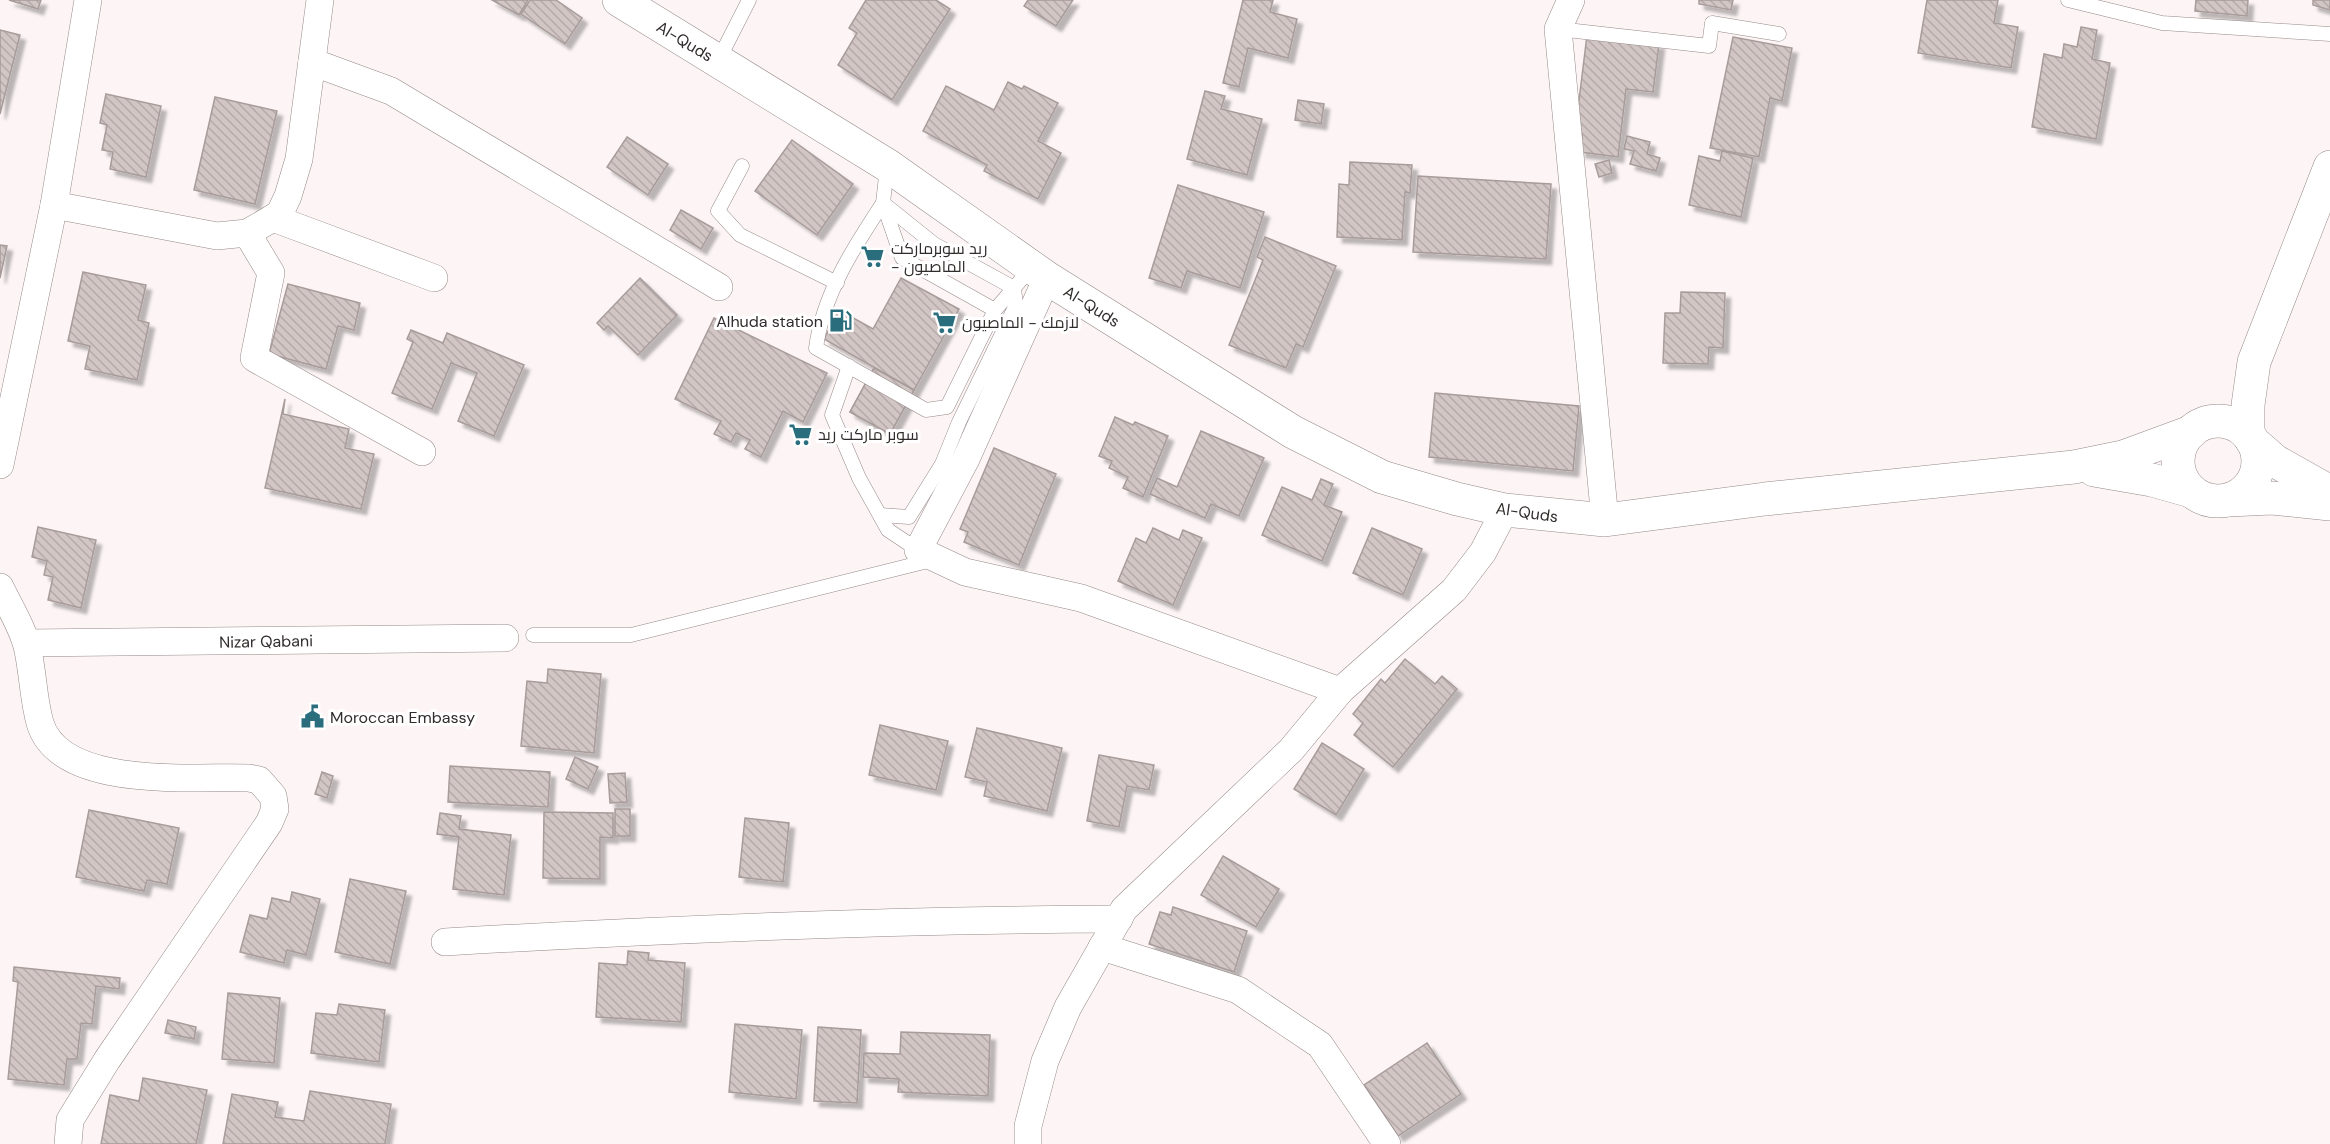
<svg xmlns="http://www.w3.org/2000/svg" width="2330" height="1144" font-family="'DM Sans',Cairo,sans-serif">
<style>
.building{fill:url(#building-back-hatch);stroke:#a89c9b;stroke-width:1.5;filter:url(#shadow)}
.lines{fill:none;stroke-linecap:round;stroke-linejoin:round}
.lane-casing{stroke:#958988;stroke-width:15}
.street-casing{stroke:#958988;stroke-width:28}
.secondary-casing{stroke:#958988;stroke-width:34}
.lane{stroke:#fff;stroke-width:14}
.street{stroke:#fff;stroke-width:27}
.secondary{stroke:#fff;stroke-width:33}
.labels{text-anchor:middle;stroke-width:6;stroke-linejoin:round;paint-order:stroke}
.street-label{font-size:16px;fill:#312c2c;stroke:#fff}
.poi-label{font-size:16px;fill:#312c2c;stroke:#fff;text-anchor:start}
</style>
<defs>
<pattern id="building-back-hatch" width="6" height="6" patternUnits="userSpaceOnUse" patternTransform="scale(1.5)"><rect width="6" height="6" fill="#d2c6c5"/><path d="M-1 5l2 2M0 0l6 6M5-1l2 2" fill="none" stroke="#b5aaa9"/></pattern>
<filter id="shadow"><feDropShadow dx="5.5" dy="5.5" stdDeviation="1.5" flood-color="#0004"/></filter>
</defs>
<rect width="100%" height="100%" fill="#fdf5f5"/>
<!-- building -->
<g class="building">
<path d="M 9,0 L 41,0 L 38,9 Z"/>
<path d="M 492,0 L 528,0 L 519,15 Z"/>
<path d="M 530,0 L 556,0 L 582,18 L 565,44 L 521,14 Z"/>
<path d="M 866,0 L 936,0 L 950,9 L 892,100 L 838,65 L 857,33 L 849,28 Z"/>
<path d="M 1028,0 L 1073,0 L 1056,26 L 1024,6 Z"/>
<path d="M 1243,0 L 1273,0 L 1270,12 L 1297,19 L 1288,58 L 1248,48 L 1239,87 L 1223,83 Z"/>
<path d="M 1699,0 L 1733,0 L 1731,10 L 1699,4 Z"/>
<path d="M 1927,0 L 1998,0 L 1994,23 L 2018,27 L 2011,68 L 1918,53 Z"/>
<path d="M 2196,0 L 2248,0 L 2247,16 L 2195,11 Z"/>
<path d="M 2313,0 L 2330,0 L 2330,10 L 2313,5 Z"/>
<path d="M 2081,27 L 2097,30 L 2092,59 L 2110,63 L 2096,139 L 2032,127 L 2044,54 L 2062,58 L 2064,44 L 2077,47 Z"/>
<path d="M 0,30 L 20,35 L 0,114 Z"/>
<path d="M 1587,35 L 1659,44 L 1653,92 L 1626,89 L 1618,157 L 1580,152 L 1582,134 L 1575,133 Z"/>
<path d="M 1733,37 L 1792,48 L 1782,101 L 1770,98 L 1759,157 L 1710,148 Z"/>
<path d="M 1008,82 L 1022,89 L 1024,86 L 1058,103 L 1038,141 L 1061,153 L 1038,199 L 984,171 L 987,165 L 923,131 L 946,86 L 994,110 Z"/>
<path d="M 1205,91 L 1225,96 L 1221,109 L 1262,119 L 1247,175 L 1187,159 Z"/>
<path d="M 106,94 L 161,106 L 146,177 L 110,169 L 113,152 L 102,150 L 107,125 L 100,123 Z"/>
<path d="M 215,97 L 277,111 L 255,204 L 194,190 Z"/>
<path d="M 1298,100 L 1324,104 L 1321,124 L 1295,120 Z"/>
<path d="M 1627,136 L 1650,142 L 1647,154 L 1660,158 L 1656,171 L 1630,164 L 1634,151 L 1624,149 Z"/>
<path d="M 627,137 L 668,164 L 648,195 L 607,167 Z"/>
<path d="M 792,140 L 853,184 L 817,235 L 755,191 Z"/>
<path d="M 1722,151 L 1753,158 L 1741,217 L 1689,205 L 1699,156 L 1720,161 Z"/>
<path d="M 1609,160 L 1612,173 L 1599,177 L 1595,164 Z"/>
<path d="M 1350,162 L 1412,165 L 1410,193 L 1405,192 L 1402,240 L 1337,237 L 1339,184 L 1349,185 Z"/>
<path d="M 1418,176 L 1551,184 L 1546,259 L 1413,252 Z"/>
<path d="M 1178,185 L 1264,212 L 1240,288 L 1187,271 L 1181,288 L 1149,278 Z"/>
<path d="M 681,210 L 713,228 L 701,249 L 670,230 Z"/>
<path d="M 1265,237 L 1336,266 L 1303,347 L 1296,344 L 1286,368 L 1229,345 L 1263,260 L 1257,257 Z"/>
<path d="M 0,245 L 7,246 L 0,278 Z"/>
<path d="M 83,272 L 146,285 L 138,320 L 149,323 L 137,380 L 85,369 L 90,346 L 68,341 Z"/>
<path d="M 640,278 L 677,315 L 638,355 L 608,326 L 604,330 L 597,323 Z"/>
<path d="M 901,278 L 959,309 L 914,390 L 824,339 L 839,310 L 873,329 Z"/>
<path d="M 288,284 L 360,303 L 354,330 L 338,326 L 326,369 L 269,354 Z"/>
<path d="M 1681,292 L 1725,293 L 1723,348 L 1709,347 L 1708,364 L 1663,363 L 1665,313 L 1680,313 Z"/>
<path d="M 714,318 L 827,373 L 803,422 L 783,411 L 761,457 L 745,449 L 750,440 L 736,433 L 731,442 L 714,434 L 721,421 L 675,399 Z"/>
<path d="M 411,330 L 443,343 L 447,333 L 524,365 L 494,436 L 458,421 L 477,373 L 451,363 L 432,409 L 392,393 L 413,342 L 407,339 Z"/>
<path d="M 874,368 L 914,390 L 890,434 L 850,412 Z"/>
<path d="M 874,368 L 914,390 L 890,434 L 850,412 Z"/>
<path d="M 1435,393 L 1579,406 L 1573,471 L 1429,457 Z"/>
<path d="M 285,399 L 283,414 L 349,429 L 345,448 L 374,454 L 361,509 L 265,488 Z"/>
<path d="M 1115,417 L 1133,425 L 1135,422 L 1168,436 L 1143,497 L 1123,488 L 1128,477 L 1109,468 L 1112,461 L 1099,456 Z"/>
<path d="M 1201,431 L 1264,458 L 1239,516 L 1211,504 L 1205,518 L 1150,494 L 1157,478 L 1177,487 Z"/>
<path d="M 994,448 L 1056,474 L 1019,565 L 964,542 L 968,532 L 960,529 Z"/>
<path d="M 1321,479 L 1333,484 L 1324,505 L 1342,512 L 1322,561 L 1262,535 L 1282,487 L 1312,500 Z"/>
<path d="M 38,527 L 96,540 L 81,608 L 48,600 L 53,577 L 44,575 L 47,561 L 32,557 Z"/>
<path d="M 1153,528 L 1179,540 L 1183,530 L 1202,538 L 1173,605 L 1118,581 L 1136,538 L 1146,543 Z"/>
<path d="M 1372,528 L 1422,549 L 1403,595 L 1353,573 Z"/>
<path d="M 1405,659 L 1435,684 L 1442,676 L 1457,689 L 1393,767 L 1354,735 L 1363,723 L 1353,714 L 1381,679 L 1385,683 Z"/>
<path d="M 548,669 L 601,674 L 594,753 L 521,746 L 527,681 L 547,683 Z"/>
<path d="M 880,725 L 948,741 L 936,790 L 869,775 Z"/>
<path d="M 977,728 L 1062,748 L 1047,811 L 984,796 L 987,782 L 965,777 Z"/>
<path d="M 1322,743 L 1364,769 L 1336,815 L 1294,789 Z"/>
<path d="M 1099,755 L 1154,765 L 1149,790 L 1127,786 L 1119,827 L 1087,821 Z"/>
<path d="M 575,757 L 598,767 L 588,789 L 566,779 Z"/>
<path d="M 450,766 L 550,772 L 548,807 L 448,802 Z"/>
<path d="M 322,772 L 333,776 L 327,798 L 315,794 Z"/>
<path d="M 625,773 L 627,802 L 610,803 L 608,774 Z"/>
<rect x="615" y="809" width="15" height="27"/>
<path d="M 89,810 L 179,828 L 167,884 L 147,880 L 144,891 L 76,877 Z"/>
<path d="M 544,812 L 613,813 L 613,838 L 600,837 L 600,879 L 543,878 Z"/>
<path d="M 440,813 L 461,816 L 459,829 L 511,835 L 504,895 L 453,889 L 459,837 L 437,834 Z"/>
<path d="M 745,818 L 789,823 L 783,882 L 739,877 Z"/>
<path d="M 1223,856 L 1279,889 L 1256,927 L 1201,895 Z"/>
<path d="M 350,879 L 406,891 L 390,964 L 335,952 Z"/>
<path d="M 292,892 L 320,899 L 306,955 L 287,950 L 284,963 L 240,952 L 250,915 L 267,919 L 272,898 L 290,902 Z"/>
<path d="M 1173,907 L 1247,931 L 1234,972 L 1149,944 L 1160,912 L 1171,915 Z"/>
<path d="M 628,951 L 649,953 L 648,960 L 685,963 L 681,1022 L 596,1017 L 599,963 L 627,965 Z"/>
<path d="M 14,967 L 120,978 L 119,989 L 96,986 L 92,1024 L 81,1023 L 77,1059 L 67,1059 L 64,1085 L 8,1079 L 18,982 L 13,981 Z"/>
<path d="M 228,993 L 280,998 L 274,1063 L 222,1059 Z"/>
<path d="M 339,1004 L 385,1010 L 379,1062 L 311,1053 L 316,1013 L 337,1015 Z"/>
<path d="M 168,1020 L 196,1027 L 194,1039 L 165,1033 Z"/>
<path d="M 735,1024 L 802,1030 L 796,1099 L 729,1092 Z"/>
<path d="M 818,1027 L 861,1030 L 857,1103 L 814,1101 Z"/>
<path d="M 901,1032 L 990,1035 L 988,1096 L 898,1092 L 899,1079 L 863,1077 L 864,1053 L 900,1054 Z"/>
<path d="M 1427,1043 L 1461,1094 L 1398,1136 L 1364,1085 Z"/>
<path d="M 143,1078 L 207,1090 L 196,1144 L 101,1144 L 110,1095 L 139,1101 Z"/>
<path d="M 310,1091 L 391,1104 L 385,1144 L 223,1144 L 232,1094 L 278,1102 L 275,1117 L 304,1121 Z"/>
</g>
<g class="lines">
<defs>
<g id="lane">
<path d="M 2068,0 L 2162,23 L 2330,34"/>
<path d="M 1558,29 L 1709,46 L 1712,23 L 1779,34"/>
<path d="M 718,61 L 749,0"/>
<path d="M 742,166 L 718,211 L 740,235 L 837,283"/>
<path d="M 887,167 L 883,203 L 902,258 L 995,310"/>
<path d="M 849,366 L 832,415 L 859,478 L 888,530 L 918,550"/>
<path d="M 880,515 L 909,517 L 942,464 L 959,422 L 1016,305 L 1014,288 L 934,244 L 883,203 C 854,247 823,294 816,348 L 926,410 L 947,407 L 995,310 L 1032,267"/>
<path d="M 533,635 L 631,635 L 932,560"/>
</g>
<g id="street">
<path d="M 1571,0 L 1558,29 L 1605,520"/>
<path d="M 312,62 L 391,91 L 719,287"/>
<path d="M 54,205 L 217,236 L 247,233 L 273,218 L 280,213 L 288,196 L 299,159 L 320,0"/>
<path d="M 273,218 L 434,278"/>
<path d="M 247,233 L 271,273 L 254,358 L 422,452"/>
<path d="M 1047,278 L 966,459 L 918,550 L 965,572 L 1081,598 L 1340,691"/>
<path d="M 0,465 L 54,205 L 88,0"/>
<path d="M 0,587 C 9,606 22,626 27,646 C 33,671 33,698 40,723 C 60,790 193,776 249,778 L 259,780 L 273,796 L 275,809 L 269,823 L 107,1060 L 70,1120 L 68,1144"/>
<path d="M 27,643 L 505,638"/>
<path d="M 445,942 C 669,929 894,920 1119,919"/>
<path d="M 1102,947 L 1238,990 L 1320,1045 L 1387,1144"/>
<path d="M 1028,1144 L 1028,1126 L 1045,1061 L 1068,1007 L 1124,909 L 1291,750 L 1340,691 L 1454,590 L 1483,552 L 1505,510"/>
</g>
<g id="secondary">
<path d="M 619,0 L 887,165 L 1047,278 L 1293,432 L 1382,477 L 1457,499 L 1505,510 L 1605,520 L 1765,499 L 2074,467 L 2123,457 L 2191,432"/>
<circle cx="2218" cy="461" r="40"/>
<path d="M 2248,435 L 2248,405 L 2254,362 L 2330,167"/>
<path d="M 2252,441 L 2275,461 L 2330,492"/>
<path d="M 2094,470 L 2152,480 L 2191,491"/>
<path d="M 2229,500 L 2272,498 L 2330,504"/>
</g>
</defs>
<!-- lane casing -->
<use href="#lane" class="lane-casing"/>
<!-- street casing -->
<use href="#street" class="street-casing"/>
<!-- secondary casing -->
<use href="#secondary" class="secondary-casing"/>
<!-- lane -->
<use href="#lane" class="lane"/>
<!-- street -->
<use href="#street" class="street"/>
<!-- secondary -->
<use href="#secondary" class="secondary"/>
</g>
<!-- icons -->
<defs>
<symbol id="supermarket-bare" viewBox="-9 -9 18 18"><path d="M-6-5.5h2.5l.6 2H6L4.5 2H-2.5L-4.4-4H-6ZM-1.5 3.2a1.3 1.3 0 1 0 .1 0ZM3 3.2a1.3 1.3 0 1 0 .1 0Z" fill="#2a6e7e" stroke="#fff" stroke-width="2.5" paint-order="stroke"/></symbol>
<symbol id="fuel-bare" viewBox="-9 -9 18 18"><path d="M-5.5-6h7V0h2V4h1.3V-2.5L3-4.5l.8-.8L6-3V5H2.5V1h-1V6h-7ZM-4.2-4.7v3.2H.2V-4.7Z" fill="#2a6e7e" stroke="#fff" stroke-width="2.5" paint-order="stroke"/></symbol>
<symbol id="civic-bare" viewBox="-9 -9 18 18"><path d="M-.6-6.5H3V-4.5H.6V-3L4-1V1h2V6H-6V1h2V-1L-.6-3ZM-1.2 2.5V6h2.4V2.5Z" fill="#2a6e7e" stroke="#fff" stroke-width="2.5" paint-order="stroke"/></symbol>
</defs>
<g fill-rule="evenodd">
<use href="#supermarket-bare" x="856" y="240" width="33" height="33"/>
<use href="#fuel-bare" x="824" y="304" width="33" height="33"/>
<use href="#supermarket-bare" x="928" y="306" width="33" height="33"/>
<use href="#supermarket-bare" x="784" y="418" width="33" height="33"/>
<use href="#civic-bare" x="296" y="700" width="33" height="33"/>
</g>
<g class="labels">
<!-- street labels -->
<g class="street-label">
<text transform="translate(685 41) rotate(31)" y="6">Al-Quds</text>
<text transform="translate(1092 306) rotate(32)" y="6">Al-Quds</text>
<text transform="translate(1527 512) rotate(8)" y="6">Al-Quds</text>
<text transform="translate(266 641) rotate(-1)" y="6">Nizar Qabani</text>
</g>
<!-- poi labels -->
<g class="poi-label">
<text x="891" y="254">ريد سوبرماركت<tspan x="891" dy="18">- الماصيون</tspan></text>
<text x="823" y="327" text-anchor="end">Alhuda station</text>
<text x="962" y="328">لازمك - الماصيون</text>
<text x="818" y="440">سوبر ماركت ريد</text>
<text x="330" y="723">Moroccan Embassy</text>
</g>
</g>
</svg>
